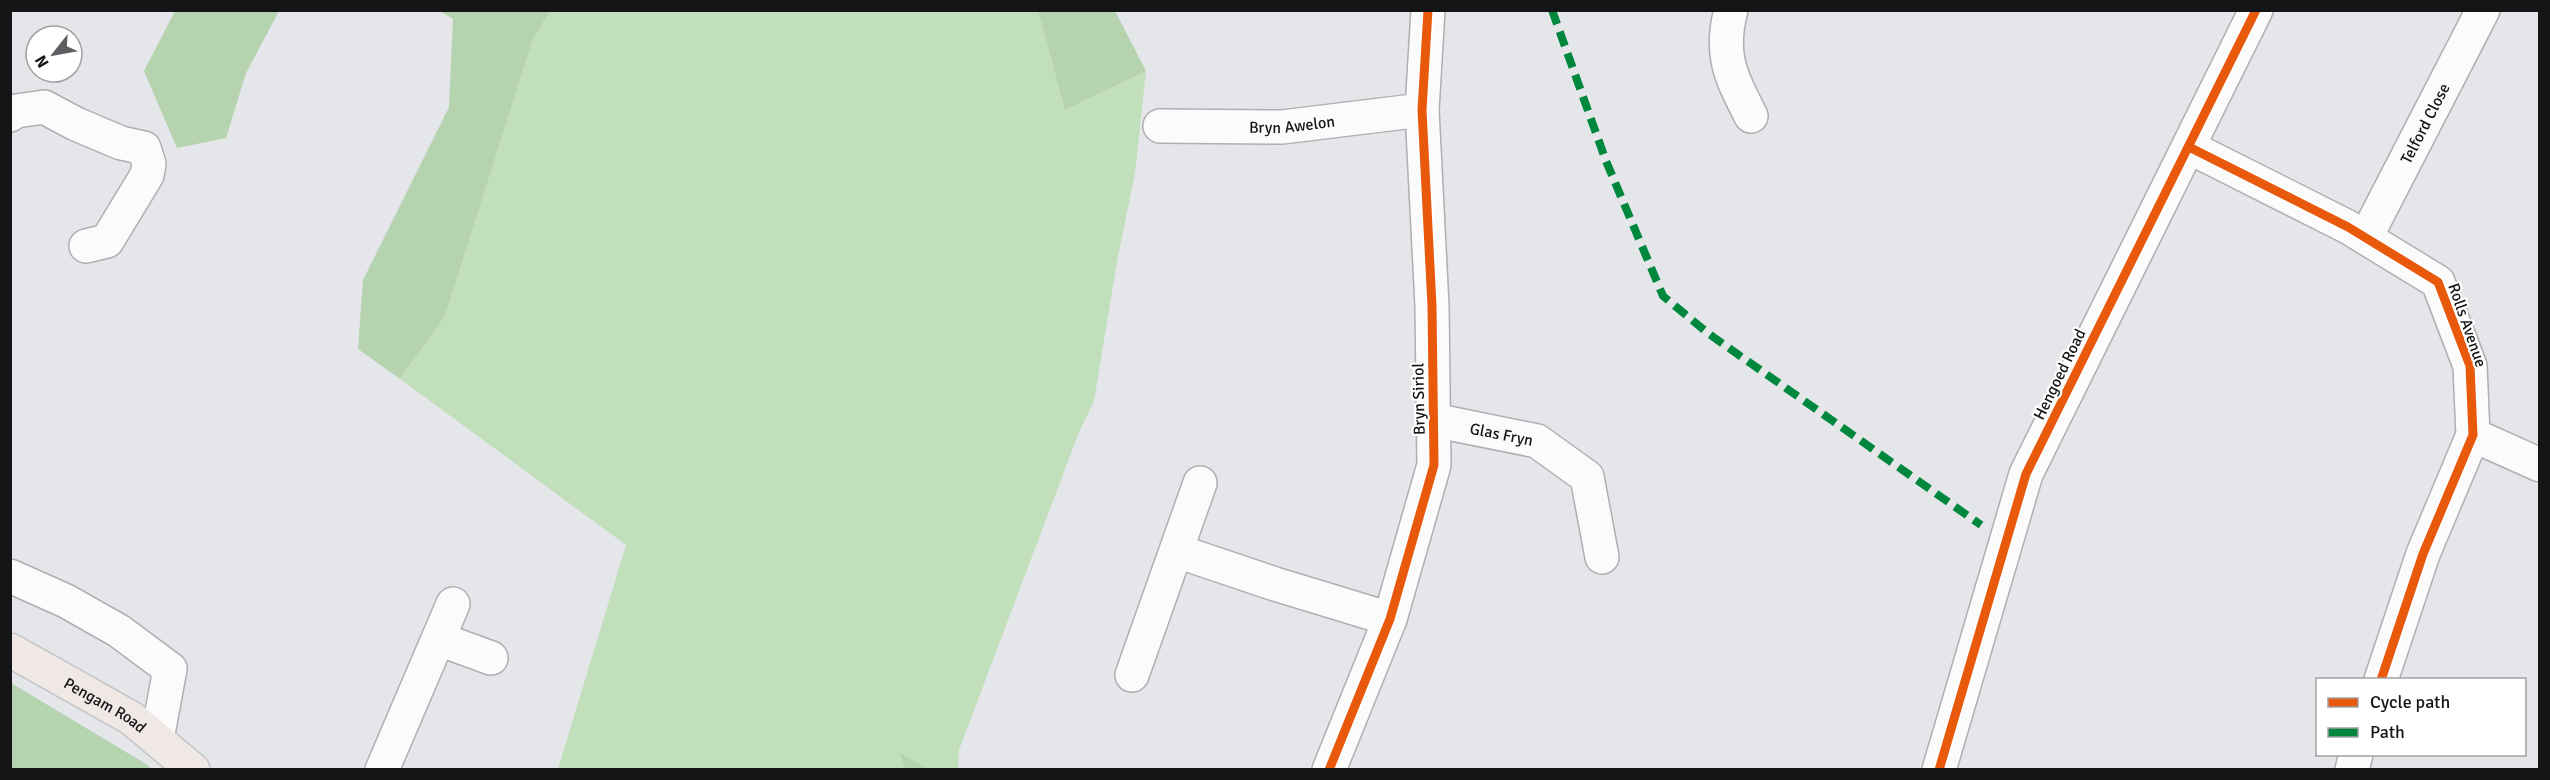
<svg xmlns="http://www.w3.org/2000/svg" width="2550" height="780" font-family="Signika,sans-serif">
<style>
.green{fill:#c1dfbb}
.forest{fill:#b5d3af}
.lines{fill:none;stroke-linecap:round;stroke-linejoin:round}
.minor-casing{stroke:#aeafb2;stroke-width:36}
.major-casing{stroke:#c2c3c5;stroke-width:36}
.minor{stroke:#fbfbfc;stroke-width:33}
.major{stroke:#efe8e5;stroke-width:33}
.quiet{stroke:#00873e;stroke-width:8;stroke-dasharray:15 8;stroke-linecap:butt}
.cycleway-casing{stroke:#fff;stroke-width:13}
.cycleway{stroke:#e8590c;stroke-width:9}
.labels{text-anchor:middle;stroke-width:4.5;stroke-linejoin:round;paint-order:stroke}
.street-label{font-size:16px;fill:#141517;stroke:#fff}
</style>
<rect width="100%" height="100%" fill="#e4e6ea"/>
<!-- green -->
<path class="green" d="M 550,11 L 1038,11 L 1065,110 L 1146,71 L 1135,173 L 1117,262 L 1094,401 L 1079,432 L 959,750 L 958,769 L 928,769 L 901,754 L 905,769 L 558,769 L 626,545 L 400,379 L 445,316 L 533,39 Z"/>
<!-- forest -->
<g class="forest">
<path d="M 175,11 L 279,11 L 246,73 L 226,138 L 177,148 L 144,71 Z"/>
<path d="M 440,11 L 550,11 L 533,39 L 445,316 L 400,379 L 358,349 L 363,280 L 449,107 L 453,19 Z"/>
<path d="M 1038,11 L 1115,11 L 1146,71 L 1065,110 Z"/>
<path d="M 11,683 L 146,764 L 151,769 L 11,769 Z"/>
<path d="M 900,753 L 928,769 L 905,769 Z"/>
</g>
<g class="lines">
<defs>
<g id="minor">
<path d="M 1731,10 C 1719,55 1731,77 1751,116"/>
<path d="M 10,115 L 16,111 L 44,107 L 76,124 L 121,143 L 144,148 L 149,164 L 147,175 L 107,241 L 86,246"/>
<path id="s1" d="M 1160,126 L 1282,127 L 1422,110"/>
<path d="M 2189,147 L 2348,227 L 2438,282 L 2470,366 L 2473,435 L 2423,554 L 2381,680"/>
<path id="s2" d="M 2366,237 L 2483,10"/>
<path id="s3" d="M 1433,420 L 1537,441 L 1587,477 L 1602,557"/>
<path d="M 2473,435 L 2540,465"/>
<path d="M 1177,551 L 1275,584 L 1390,619"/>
<path d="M 10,576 L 66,601 L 119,631 L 170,669 L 157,739"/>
<path d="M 439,639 L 491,658"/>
<path d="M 1132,675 L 1200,483"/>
<path d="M 382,770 L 453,604"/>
<path d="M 1329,770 L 1390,619 L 1434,465 L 1432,306 L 1422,110 L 1428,10"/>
<path d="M 1939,770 L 2026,474 L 2256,10"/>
<path d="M 2352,770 L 2356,754"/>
</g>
<g id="major">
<path id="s4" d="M 10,650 L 131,718 L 193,770"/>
</g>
</defs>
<!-- minor casing -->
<use href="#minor" class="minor-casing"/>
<!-- major casing -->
<use href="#major" class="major-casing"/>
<!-- minor -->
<use href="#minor" class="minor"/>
<!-- major -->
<use href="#major" class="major"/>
<!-- quiet -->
<path class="quiet" d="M 1552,10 L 1606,161 L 1663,296 L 1709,334 L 1981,525"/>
<defs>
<g id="cycleway">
<path d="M 2189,147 L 2348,227 L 2438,282 L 2470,366 L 2473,435 L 2423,554 L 2381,680"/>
<path d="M 1329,770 L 1390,619 L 1434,465 L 1432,306 L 1422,110 L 1428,10"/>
<path d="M 1939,770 L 2026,474 L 2256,10"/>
</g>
</defs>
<!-- cycleway casing -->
<use href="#cycleway" class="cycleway-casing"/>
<!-- cycleway -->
<use href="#cycleway" class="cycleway"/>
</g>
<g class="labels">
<!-- street labels -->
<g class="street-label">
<text dy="6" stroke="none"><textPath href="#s1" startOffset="132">Bryn Awelon</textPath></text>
<text dy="6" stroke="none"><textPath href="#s2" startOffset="128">Telford Close</textPath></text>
<text transform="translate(2468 325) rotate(71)" y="6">Rolls Avenue</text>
<text transform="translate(2059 374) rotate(-64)" y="6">Hengoed Road</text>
<text transform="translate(1418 399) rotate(-91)" y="6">Bryn Siriol</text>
<text dy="6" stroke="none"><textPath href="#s3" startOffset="70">Glas Fryn</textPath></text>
<text dy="6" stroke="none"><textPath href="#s4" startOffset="110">Pengam Road</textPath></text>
</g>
</g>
<!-- border -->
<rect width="2550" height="780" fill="none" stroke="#141517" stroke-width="24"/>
<!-- legend -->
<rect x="2316" y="678" width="210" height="78" fill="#ffffff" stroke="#a1a1a2" stroke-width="1.5"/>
<rect x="2328" y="698" width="30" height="9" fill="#e8590c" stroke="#a1a1a2" stroke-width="1.5"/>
<text x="2370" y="708" font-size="18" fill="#141517">Cycle path</text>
<rect x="2328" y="728" width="30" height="9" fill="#00873e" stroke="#a1a1a2" stroke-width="1.5"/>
<text x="2370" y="738" font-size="18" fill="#141517">Path</text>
<!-- north arrow -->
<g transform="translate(54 54) rotate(239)"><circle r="28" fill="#ffffff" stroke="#a1a1a2" stroke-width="1.5"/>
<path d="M0-4.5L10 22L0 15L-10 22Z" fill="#5d5e61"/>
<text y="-9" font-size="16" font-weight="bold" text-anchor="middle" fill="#141517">N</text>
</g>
</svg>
